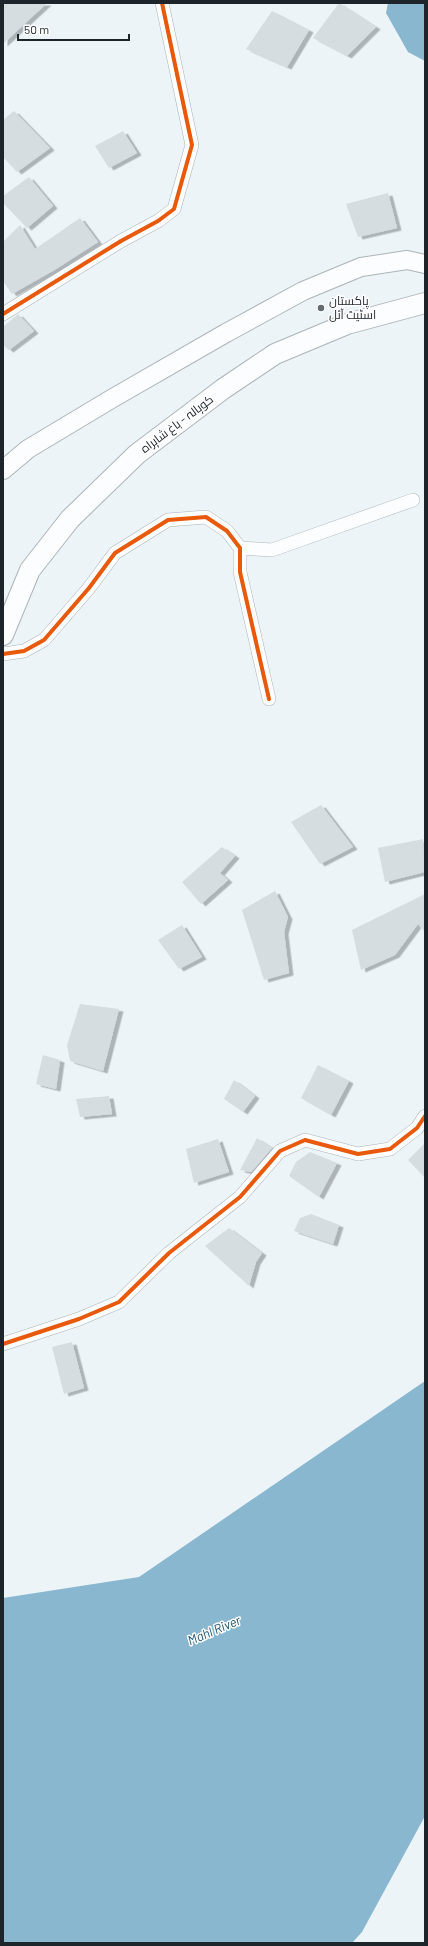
<svg xmlns="http://www.w3.org/2000/svg" width="428" height="1946" font-family="Barlow,Cairo,sans-serif">
<style>
.water{fill:#88b7cf}
.building{fill:#d5dde1;filter:url(#shadow)}
.lines{fill:none;stroke-linecap:round;stroke-linejoin:round}
.street-casing{stroke:#acb4b8;stroke-width:14}
.secondary-casing{stroke:#acb4b8;stroke-width:20}
.primary-casing{stroke:#acb4b8;stroke-width:22}
.street{stroke:#fcfdfe;stroke-width:13}
.secondary{stroke:#fcfdfe;stroke-width:18}
.primary{stroke:#fcfdfe;stroke-width:20}
.cycleway-casing{stroke:#fff;stroke-width:6}
.cycleway{stroke:#e8590c;stroke-width:4}
.poi-dot{fill:#656d72;stroke:#fff;stroke-width:1.5}
.labels{text-anchor:middle;stroke-width:3;stroke-linejoin:round;paint-order:stroke}
.poi-label{font-size:12px;fill:#1d252a;stroke:#fff;text-anchor:start}
.street-label{font-size:12px;fill:#1d252a;stroke:#fff}
.water-label{font-size:13px;font-style:italic;fill:#23566f;stroke:#fff}
</style>
<defs>
<filter id="shadow"><feDropShadow dx="4.5" dy="2.5" stdDeviation="0" flood-color="#0004"/></filter>
</defs>
<rect width="100%" height="100%" fill="#ecf4f8"/>
<!-- water -->
<g class="water">
<path d="M 388,3 L 425,3 L 425,61 L 408,52 L 386,13 Z"/>
<path d="M 425,1381 L 425,1816 L 362,1932 L 352,1943 L 3,1943 L 3,1598 L 139,1577 Z"/>
</g>
<!-- building -->
<g class="building">
<path d="M 3,3 L 47,3 L 3,44 Z"/>
<path d="M 339,3 L 376,27 L 347,56 L 313,38 Z"/>
<path d="M 272,11 L 309,30 L 287,67 L 246,49 Z"/>
<path d="M 14,111 L 50,148 L 17,172 L 3,157 L 3,120 Z"/>
<path d="M 123,131 L 137,153 L 109,168 L 95,146 Z"/>
<path d="M 29,177 L 53,206 L 27,228 L 3,203 L 3,196 Z"/>
<path d="M 388,193 L 397,228 L 358,237 L 346,204 Z"/>
<path d="M 80,218 L 98,242 L 56,269 L 12,294 L 3,281 L 3,242 L 20,225 L 35,249 Z"/>
<path d="M 18,314 L 34,331 L 9,350 L 3,345 L 3,327 Z"/>
<path d="M 321,805 L 353,847 L 320,864 L 291,822 Z"/>
<path d="M 423,839 L 425,872 L 385,882 L 378,848 Z"/>
<path d="M 222,847 L 235,856 L 220,873 L 228,880 L 201,904 L 182,882 Z"/>
<path d="M 275,891 L 288,917 L 284,932 L 289,973 L 264,980 L 242,910 Z"/>
<path d="M 425,894 L 425,932 L 418,924 L 395,955 L 361,970 L 352,930 Z"/>
<path d="M 182,925 L 202,957 L 179,969 L 158,940 Z"/>
<path d="M 80,1004 L 119,1009 L 103,1071 L 70,1061 L 67,1045 Z"/>
<path d="M 43,1055 L 60,1060 L 56,1089 L 36,1084 Z"/>
<path d="M 318,1065 L 349,1081 L 331,1115 L 301,1098 Z"/>
<path d="M 234,1080 L 255,1096 L 243,1112 L 224,1099 Z"/>
<path d="M 109,1096 L 112,1114 L 80,1117 L 76,1099 Z"/>
<path d="M 257,1138 L 272,1148 L 251,1172 L 240,1170 Z"/>
<path d="M 218,1139 L 229,1172 L 194,1183 L 186,1149 Z"/>
<path d="M 425,1143 L 425,1178 L 408,1160 Z"/>
<path d="M 310,1152 L 337,1163 L 319,1197 L 289,1176 L 296,1162 Z"/>
<path d="M 311,1214 L 339,1225 L 333,1244 L 294,1231 L 300,1218 Z"/>
<path d="M 229,1228 L 262,1253 L 256,1262 L 249,1286 L 205,1246 Z"/>
<path d="M 72,1342 L 84,1388 L 64,1394 L 52,1347 Z"/>
</g>
<g class="lines">
<defs>
<g id="street">
<path d="M 3,314 L 121,241 L 158,221 L 174,209 L 192,145 L 162,3"/>
<path d="M 240,548 L 272,550 L 413,500"/>
<path d="M 3,654 L 24,651 L 44,640 L 89,588 L 115,553 L 168,520 L 206,517 L 227,531 L 240,548 L 240,572 L 269,699"/>
<path d="M 3,1344 L 79,1319 L 119,1302 L 169,1253 L 240,1197 L 280,1151 L 305,1140 L 358,1154 L 390,1149 L 417,1128 L 425,1116"/>
</g>
<path id="secondary" d="M 3,470 L 28,449 L 113,398 L 226,333 L 303,291 L 361,267 L 407,260 L 425,264"/>
<path id="primary" d="M 3,635 L 30,570 L 70,519 L 137,454 L 223,389 L 275,354 L 347,324 L 425,303"/>
</defs>
<!-- street casing -->
<use href="#street" class="street-casing"/>
<!-- secondary casing -->
<use href="#secondary" class="secondary-casing"/>
<!-- primary casing -->
<use href="#primary" class="primary-casing"/>
<!-- street -->
<use href="#street" class="street"/>
<!-- secondary -->
<use href="#secondary" class="secondary"/>
<!-- primary -->
<use href="#primary" class="primary"/>
<defs>
<g id="cycleway">
<path d="M 3,314 L 121,241 L 158,221 L 174,209 L 192,145 L 162,3"/>
<path d="M 3,654 L 24,651 L 44,640 L 89,588 L 115,553 L 168,520 L 206,517 L 227,531 L 240,548 L 240,572 L 269,699"/>
<path d="M 3,1344 L 79,1319 L 119,1302 L 169,1253 L 240,1197 L 280,1151 L 305,1140 L 358,1154 L 390,1149 L 417,1128 L 425,1116"/>
</g>
</defs>
<!-- cycleway casing -->
<use href="#cycleway" class="cycleway-casing"/>
<!-- cycleway -->
<use href="#cycleway" class="cycleway"/>
</g>
<!-- markers -->
<circle class="poi-dot" cx="321" cy="308" r="4"/>
<g class="labels">
<!-- poi labels -->
<g class="poi-label">
<text x="329" y="305">پاکستان<tspan x="329" dy="14">اسٹیٹ آئل</tspan></text>
</g>
<!-- street labels -->
<g class="street-label">
<text transform="translate(177 424) rotate(-37)" y="4">کوہالہ - باغ شاہراہ</text>
</g>
<!-- water labels -->
<g class="water-label">
<text transform="translate(214 1630) rotate(-23)" y="5">Mahl River</text>
</g>
</g>
<!-- border -->
<rect width="428" height="1946" fill="none" stroke="#1d252a" stroke-width="8"/>
<!-- scale -->
<path d="M18 34v6h111v-6" fill="none" stroke="#1d252a" stroke-width="2"/>
<text x="24" y="34" font-size="12" fill="#1d252a" stroke="#ffffff" stroke-width="3" paint-order="stroke">50 m</text>
</svg>
